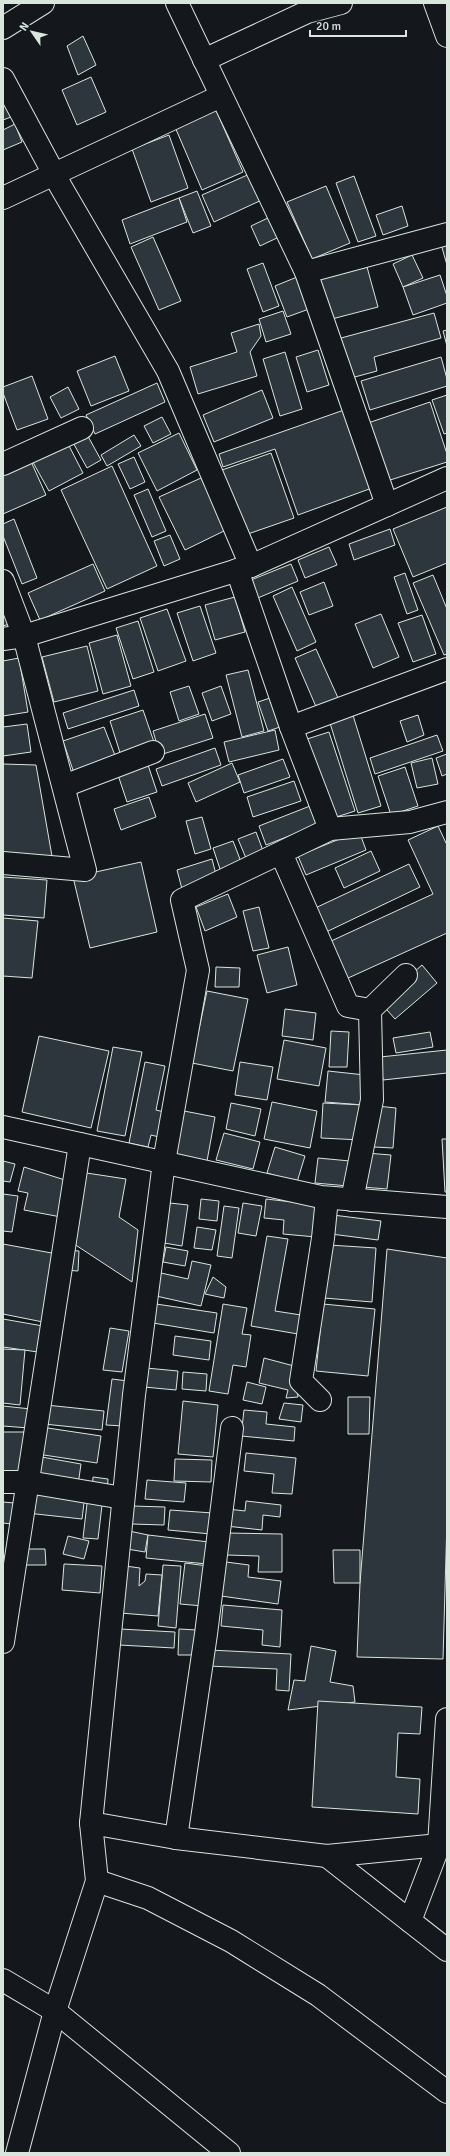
<svg xmlns="http://www.w3.org/2000/svg" width="450" height="2156" font-family="Signika,sans-serif">
<style>
.building{fill:#2c363c;stroke:#d8e6dc}
.lines{fill:none;stroke-linecap:round;stroke-linejoin:round}
.minor-casing{stroke:#d8e6dc;stroke-width:24}
.minor{stroke:#14181c;stroke-width:22}
</style>
<rect width="100%" height="100%" fill="#14181c"/>
<!-- building -->
<g class="building">
<path d="M 83,36 L 96,65 L 78,75 L 67,46 Z"/>
<path d="M 91,77 L 106,112 L 77,125 L 62,90 Z"/>
<path d="M 3,99 L 11,117 L 3,120 Z"/>
<path d="M 216,110 L 243,172 L 202,190 L 175,127 Z"/>
<path d="M 15,124 L 22,142 L 3,150 L 3,130 Z"/>
<path d="M 169,135 L 188,188 L 151,202 L 132,149 Z"/>
<path d="M 252,173 L 264,199 L 214,222 L 202,195 Z"/>
<path d="M 354,176 L 376,236 L 358,242 L 336,183 Z"/>
<path d="M 326,186 L 350,243 L 312,259 L 287,202 Z"/>
<path d="M 197,191 L 211,226 L 193,233 L 179,198 Z"/>
<path d="M 179,198 L 187,222 L 130,244 L 122,220 Z"/>
<path d="M 402,206 L 408,226 L 383,235 L 376,215 Z"/>
<path d="M 270,217 L 279,237 L 260,246 L 251,226 Z"/>
<path d="M 153,237 L 181,301 L 159,310 L 131,247 Z"/>
<path d="M 447,243 L 447,265 L 441,244 Z"/>
<path d="M 412,255 L 423,278 L 403,287 L 393,264 Z"/>
<path d="M 263,263 L 279,306 L 263,312 L 247,269 Z"/>
<path d="M 367,267 L 378,307 L 328,320 L 318,280 Z"/>
<path d="M 440,275 L 447,296 L 447,303 L 413,315 L 403,287 Z"/>
<path d="M 297,277 L 309,309 L 287,317 L 275,286 Z"/>
<path d="M 283,311 L 291,334 L 266,342 L 259,319 Z"/>
<path d="M 434,313 L 441,338 L 374,357 L 377,371 L 351,378 L 341,338 Z"/>
<path d="M 259,324 L 261,336 L 250,352 L 257,376 L 198,394 L 190,367 L 237,352 L 231,333 Z"/>
<path d="M 447,330 L 447,346 L 443,331 Z"/>
<path d="M 318,350 L 329,385 L 307,392 L 296,357 Z"/>
<path d="M 285,352 L 302,409 L 280,416 L 263,359 Z"/>
<path d="M 115,356 L 129,391 L 91,406 L 77,371 Z"/>
<path d="M 441,357 L 447,379 L 447,386 L 370,410 L 361,381 Z"/>
<path d="M 32,376 L 48,419 L 17,430 L 3,393 L 3,387 Z"/>
<path d="M 157,383 L 165,402 L 95,434 L 86,415 Z"/>
<path d="M 68,387 L 79,409 L 61,418 L 50,397 Z"/>
<path d="M 262,390 L 273,418 L 214,442 L 203,415 Z"/>
<path d="M 447,395 L 447,433 L 444,434 L 432,400 Z"/>
<path d="M 430,402 L 447,454 L 447,462 L 387,481 L 368,423 Z"/>
<path d="M 344,410 L 372,488 L 298,515 L 275,449 L 223,467 L 219,454 Z"/>
<path d="M 162,417 L 171,434 L 153,443 L 144,426 Z"/>
<path d="M 84,429 L 101,460 L 87,468 L 70,437 Z"/>
<path d="M 179,433 L 197,470 L 157,491 L 138,453 Z"/>
<path d="M 134,435 L 141,446 L 107,466 L 101,455 Z"/>
<path d="M 65,438 L 83,473 L 49,491 L 30,457 Z"/>
<path d="M 271,453 L 294,518 L 245,535 L 222,470 Z"/>
<path d="M 29,457 L 46,495 L 3,514 L 3,469 Z"/>
<path d="M 134,457 L 145,482 L 130,489 L 118,464 Z"/>
<path d="M 112,466 L 157,566 L 107,589 L 61,490 Z"/>
<path d="M 201,478 L 226,530 L 185,550 L 159,497 Z"/>
<path d="M 148,489 L 166,531 L 152,537 L 134,495 Z"/>
<path d="M 447,507 L 447,563 L 413,577 L 393,529 Z"/>
<path d="M 14,519 L 37,578 L 22,584 L 3,536 L 3,524 Z"/>
<path d="M 390,529 L 395,545 L 354,560 L 349,544 Z"/>
<path d="M 170,535 L 180,559 L 164,566 L 154,541 Z"/>
<path d="M 329,547 L 337,565 L 305,578 L 298,560 Z"/>
<path d="M 93,564 L 105,591 L 40,620 L 28,593 Z"/>
<path d="M 291,564 L 298,581 L 253,600 L 246,582 Z"/>
<path d="M 405,573 L 418,610 L 407,614 L 394,577 Z"/>
<path d="M 433,575 L 447,609 L 447,654 L 444,655 L 413,583 Z"/>
<path d="M 324,582 L 333,606 L 309,615 L 300,592 Z"/>
<path d="M 292,587 L 316,642 L 297,651 L 273,596 Z"/>
<path d="M 3,597 L 9,624 L 3,626 Z"/>
<path d="M 235,597 L 245,632 L 215,640 L 205,605 Z"/>
<path d="M 200,606 L 216,653 L 193,661 L 177,613 Z"/>
<path d="M 167,609 L 186,661 L 158,671 L 140,618 Z"/>
<path d="M 381,614 L 399,657 L 373,668 L 355,624 Z"/>
<path d="M 422,615 L 436,654 L 413,662 L 398,623 Z"/>
<path d="M 138,621 L 154,672 L 133,679 L 116,628 Z"/>
<path d="M 117,635 L 131,686 L 103,694 L 89,643 Z"/>
<path d="M 87,646 L 98,691 L 54,702 L 42,657 Z"/>
<path d="M 316,649 L 339,700 L 317,709 L 295,658 Z"/>
<path d="M 19,658 L 28,712 L 3,716 L 3,661 Z"/>
<path d="M 248,670 L 264,731 L 242,737 L 226,675 Z"/>
<path d="M 189,686 L 199,714 L 179,721 L 170,692 Z"/>
<path d="M 221,686 L 231,714 L 212,721 L 202,693 Z"/>
<path d="M 134,690 L 139,706 L 68,729 L 63,713 Z"/>
<path d="M 270,698 L 280,727 L 268,731 L 258,702 Z"/>
<path d="M 143,710 L 155,745 L 121,756 L 110,721 Z"/>
<path d="M 352,712 L 381,806 L 358,813 L 329,720 Z"/>
<path d="M 205,714 L 213,738 L 160,755 L 153,731 Z"/>
<path d="M 418,715 L 424,735 L 407,742 L 400,721 Z"/>
<path d="M 27,724 L 31,752 L 3,756 L 3,727 Z"/>
<path d="M 104,727 L 116,758 L 74,773 L 63,741 Z"/>
<path d="M 275,730 L 279,750 L 229,762 L 224,742 Z"/>
<path d="M 329,732 L 355,811 L 330,819 L 304,740 Z"/>
<path d="M 437,735 L 443,751 L 375,774 L 370,758 Z"/>
<path d="M 215,748 L 221,765 L 162,786 L 156,769 Z"/>
<path d="M 447,754 L 447,774 L 442,776 L 436,758 Z"/>
<path d="M 432,758 L 438,784 L 417,788 L 411,763 Z"/>
<path d="M 283,759 L 290,777 L 244,793 L 238,775 Z"/>
<path d="M 147,762 L 157,792 L 127,802 L 117,772 Z"/>
<path d="M 232,763 L 240,782 L 196,802 L 188,783 Z"/>
<path d="M 3,764 L 36,765 L 53,862 L 3,857 Z"/>
<path d="M 405,767 L 418,806 L 391,815 L 378,776 Z"/>
<path d="M 294,781 L 301,801 L 253,817 L 247,797 Z"/>
<path d="M 149,797 L 156,817 L 121,830 L 114,809 Z"/>
<path d="M 310,806 L 317,825 L 266,845 L 259,826 Z"/>
<path d="M 202,817 L 211,849 L 195,854 L 186,821 Z"/>
<path d="M 438,826 L 447,845 L 447,933 L 346,979 L 329,942 L 433,894 L 408,840 Z"/>
<path d="M 359,831 L 366,850 L 306,875 L 298,856 Z"/>
<path d="M 256,832 L 265,856 L 248,863 L 238,839 Z"/>
<path d="M 233,841 L 243,867 L 222,875 L 213,848 Z"/>
<path d="M 371,851 L 380,871 L 344,888 L 335,868 Z"/>
<path d="M 212,859 L 217,878 L 182,889 L 177,870 Z"/>
<path d="M 141,862 L 157,932 L 90,948 L 73,877 Z"/>
<path d="M 409,864 L 420,887 L 322,934 L 311,910 Z"/>
<path d="M 3,877 L 47,880 L 44,918 L 3,915 Z"/>
<path d="M 228,894 L 237,917 L 205,931 L 196,907 Z"/>
<path d="M 259,907 L 269,948 L 253,951 L 243,911 Z"/>
<path d="M 3,918 L 38,921 L 32,978 L 3,976 Z"/>
<path d="M 288,947 L 297,985 L 267,993 L 257,955 Z"/>
<path d="M 422,965 L 437,983 L 395,1019 L 380,1002 Z"/>
<path d="M 216,967 L 240,968 L 239,987 L 215,987 Z"/>
<path d="M 207,991 L 248,999 L 233,1071 L 192,1063 Z"/>
<path d="M 285,1009 L 316,1013 L 313,1040 L 282,1036 Z"/>
<path d="M 331,1031 L 349,1032 L 347,1067 L 329,1067 Z"/>
<path d="M 430,1032 L 433,1047 L 396,1053 L 393,1038 Z"/>
<path d="M 39,1036 L 109,1051 L 91,1128 L 22,1112 Z"/>
<path d="M 284,1040 L 326,1048 L 319,1086 L 277,1079 Z"/>
<path d="M 113,1047 L 142,1052 L 125,1136 L 97,1131 Z"/>
<path d="M 447,1050 L 447,1073 L 383,1080 L 380,1057 Z"/>
<path d="M 145,1062 L 165,1066 L 156,1110 L 164,1112 L 159,1137 L 151,1135 L 148,1147 L 129,1143 Z"/>
<path d="M 240,1062 L 273,1067 L 267,1100 L 235,1095 Z"/>
<path d="M 328,1071 L 365,1075 L 363,1105 L 325,1102 Z"/>
<path d="M 272,1102 L 317,1111 L 310,1148 L 264,1139 Z"/>
<path d="M 231,1103 L 261,1109 L 255,1136 L 226,1129 Z"/>
<path d="M 323,1103 L 363,1105 L 361,1140 L 321,1138 Z"/>
<path d="M 377,1106 L 396,1108 L 393,1148 L 374,1147 Z"/>
<path d="M 179,1110 L 215,1117 L 207,1161 L 171,1154 Z"/>
<path d="M 224,1133 L 260,1142 L 253,1169 L 216,1160 Z"/>
<path d="M 442,1139 L 447,1139 L 447,1192 L 445,1192 Z"/>
<path d="M 275,1147 L 305,1156 L 297,1182 L 267,1173 Z"/>
<path d="M 366,1153 L 391,1155 L 387,1189 L 362,1187 Z"/>
<path d="M 318,1158 L 350,1161 L 348,1186 L 315,1183 Z"/>
<path d="M 3,1161 L 15,1164 L 10,1182 L 3,1181 Z"/>
<path d="M 24,1167 L 68,1181 L 61,1217 L 24,1210 L 28,1193 L 18,1191 Z"/>
<path d="M 80,1172 L 126,1179 L 119,1217 L 138,1230 L 132,1282 L 68,1240 Z"/>
<path d="M 3,1194 L 18,1196 L 12,1232 L 3,1231 Z"/>
<path d="M 201,1199 L 219,1201 L 217,1221 L 199,1219 Z"/>
<path d="M 266,1199 L 319,1205 L 316,1237 L 283,1234 L 284,1220 L 264,1218 Z"/>
<path d="M 170,1203 L 188,1205 L 182,1246 L 164,1243 Z"/>
<path d="M 243,1203 L 262,1206 L 256,1236 L 238,1233 Z"/>
<path d="M 224,1206 L 239,1208 L 232,1258 L 217,1256 Z"/>
<path d="M 333,1215 L 381,1221 L 378,1240 L 331,1234 Z"/>
<path d="M 197,1227 L 216,1230 L 212,1250 L 194,1248 Z"/>
<path d="M 267,1236 L 288,1239 L 275,1311 L 301,1315 L 298,1334 L 251,1326 Z"/>
<path d="M 3,1244 L 57,1254 L 43,1322 L 3,1314 Z"/>
<path d="M 329,1245 L 376,1248 L 372,1302 L 324,1298 Z"/>
<path d="M 166,1247 L 188,1251 L 185,1266 L 163,1262 Z"/>
<path d="M 387,1249 L 447,1258 L 447,1520 L 443,1659 L 357,1657 L 360,1583 Z"/>
<path d="M 66,1250 L 79,1251 L 78,1271 L 64,1270 Z"/>
<path d="M 192,1261 L 211,1265 L 201,1306 L 156,1296 L 161,1273 L 188,1279 Z"/>
<path d="M 213,1277 L 226,1287 L 224,1298 L 205,1294 Z"/>
<path d="M 156,1304 L 217,1313 L 214,1333 L 153,1323 Z"/>
<path d="M 223,1304 L 247,1308 L 242,1334 L 251,1335 L 246,1367 L 233,1365 L 228,1394 L 209,1391 Z"/>
<path d="M 323,1304 L 375,1309 L 368,1376 L 316,1371 Z"/>
<path d="M 3,1319 L 43,1326 L 38,1352 L 3,1347 Z"/>
<path d="M 110,1328 L 129,1331 L 122,1372 L 103,1370 Z"/>
<path d="M 175,1336 L 211,1341 L 209,1360 L 173,1355 Z"/>
<path d="M 3,1349 L 25,1350 L 20,1405 L 3,1403 Z"/>
<path d="M 264,1358 L 294,1366 L 298,1397 L 286,1398 L 288,1390 L 259,1383 Z"/>
<path d="M 146,1368 L 178,1371 L 176,1390 L 144,1387 Z"/>
<path d="M 183,1372 L 207,1374 L 206,1391 L 182,1389 Z"/>
<path d="M 112,1379 L 128,1381 L 124,1426 L 106,1425 Z"/>
<path d="M 247,1382 L 266,1387 L 262,1404 L 243,1400 Z"/>
<path d="M 348,1397 L 370,1397 L 369,1434 L 348,1434 Z"/>
<path d="M 183,1401 L 218,1405 L 213,1457 L 178,1454 Z"/>
<path d="M 284,1403 L 303,1405 L 301,1422 L 279,1419 Z"/>
<path d="M 46,1405 L 104,1411 L 102,1430 L 44,1424 Z"/>
<path d="M 3,1406 L 31,1409 L 29,1428 L 3,1426 Z"/>
<path d="M 244,1410 L 267,1412 L 266,1424 L 295,1427 L 294,1441 L 241,1436 Z"/>
<path d="M 41,1427 L 101,1436 L 97,1463 L 37,1454 Z"/>
<rect x="3" y="1432" width="21" height="39"/>
<path d="M 246,1453 L 296,1458 L 292,1494 L 272,1493 L 274,1474 L 244,1471 Z"/>
<path d="M 36,1456 L 81,1464 L 78,1485 L 33,1477 Z"/>
<path d="M 175,1459 L 212,1460 L 211,1482 L 174,1481 Z"/>
<path d="M 93,1477 L 108,1479 L 107,1493 L 92,1492 Z"/>
<path d="M 147,1480 L 186,1483 L 184,1502 L 145,1499 Z"/>
<path d="M 30,1489 L 85,1495 L 82,1519 L 27,1513 Z"/>
<path d="M 88,1495 L 103,1497 L 98,1539 L 83,1538 Z"/>
<path d="M 246,1501 L 281,1505 L 280,1517 L 263,1515 L 262,1530 L 226,1526 L 228,1509 L 245,1511 Z"/>
<path d="M 3,1502 L 14,1503 L 12,1524 L 3,1523 Z"/>
<path d="M 133,1506 L 165,1507 L 164,1525 L 132,1524 Z"/>
<path d="M 170,1510 L 213,1513 L 211,1534 L 168,1530 Z"/>
<path d="M 129,1531 L 148,1535 L 145,1552 L 127,1549 Z"/>
<path d="M 227,1533 L 282,1534 L 282,1572 L 258,1572 L 259,1556 L 227,1555 Z"/>
<path d="M 148,1535 L 209,1542 L 207,1564 L 146,1558 Z"/>
<path d="M 68,1536 L 89,1541 L 84,1559 L 63,1554 Z"/>
<path d="M 26,1549 L 45,1549 L 46,1565 L 26,1565 Z"/>
<path d="M 333,1550 L 360,1550 L 360,1583 L 334,1583 Z"/>
<path d="M 226,1562 L 249,1565 L 248,1577 L 281,1581 L 278,1604 L 221,1596 Z"/>
<path d="M 185,1563 L 208,1566 L 203,1606 L 180,1604 Z"/>
<path d="M 64,1564 L 102,1566 L 100,1593 L 62,1590 Z"/>
<path d="M 163,1565 L 181,1566 L 176,1628 L 158,1626 Z"/>
<path d="M 125,1566 L 140,1568 L 139,1586 L 145,1581 L 146,1574 L 162,1575 L 158,1616 L 120,1613 Z"/>
<path d="M 223,1605 L 282,1610 L 280,1647 L 262,1645 L 263,1630 L 221,1626 Z"/>
<path d="M 120,1629 L 175,1632 L 174,1648 L 119,1645 Z"/>
<path d="M 179,1629 L 197,1630 L 195,1655 L 178,1655 Z"/>
<path d="M 311,1646 L 336,1651 L 330,1682 L 353,1686 L 355,1702 L 288,1710 L 294,1680 L 305,1681 Z"/>
<path d="M 209,1650 L 291,1654 L 289,1691 L 276,1690 L 277,1669 L 208,1666 Z"/>
<path d="M 318,1701 L 422,1707 L 420,1734 L 398,1733 L 396,1777 L 420,1779 L 418,1814 L 312,1807 Z"/>
</g>
<g class="lines">
<defs>
<g id="minor">
<path d="M 177,3 L 306,272 L 387,505"/>
<path d="M 435,3 L 447,36"/>
<path d="M 3,28 L 43,3"/>
<path d="M 204,60 L 307,12 L 341,3"/>
<path d="M 3,79 L 61,187 L 168,371 L 251,566"/>
<path d="M 3,198 L 221,96"/>
<path d="M 306,272 L 447,234"/>
<path d="M 3,464 L 82,428"/>
<path d="M 237,570 L 291,727 L 330,829"/>
<path d="M 3,581 L 24,636 L 85,870 L 3,863"/>
<path d="M 3,639 L 24,636 L 251,566 L 447,478"/>
<path d="M 291,727 L 447,669"/>
<path d="M 64,786 L 153,752"/>
<path d="M 281,853 L 348,1006 L 370,1010 L 406,975"/>
<path d="M 3,1127 L 321,1197 L 447,1207"/>
<path d="M 352,1200 L 372,1100 L 370,1010"/>
<path d="M 320,1400 L 301,1381 L 323,1238 L 327,1198"/>
<path d="M 3,1482 L 28,1482 L 123,1498"/>
<path d="M 3,1642 L 80,1144"/>
<path d="M 91,1823 L 176,1838 L 327,1856 L 439,1845"/>
<path d="M 176,1838 L 206,1634 L 232,1428"/>
<path d="M 327,1856 L 447,1950"/>
<path d="M 97,1881 L 148,1898 L 231,1941 L 318,1995 L 447,2092"/>
<path d="M 410,1921 L 439,1845 L 447,1719"/>
<path d="M 3,1980 L 55,2011 L 229,2153"/>
<path d="M 17,2153 L 55,2011 L 97,1881 L 91,1823 L 134,1395 L 164,1162 L 198,970 L 182,900 L 330,829 L 410,822 L 447,812"/>
</g>
</defs>
<!-- minor casing -->
<use href="#minor" class="minor-casing"/>
<!-- minor -->
<use href="#minor" class="minor"/>
</g>
<!-- border -->
<rect width="450" height="2156" fill="none" stroke="#d8e6dc" stroke-width="8"/>
<!-- north arrow -->
<g transform="translate(32 32) rotate(304)" stroke="#14181c" stroke-width="3" paint-order="stroke">
<path d="M0-3L7 15L0 10L-7 15Z" fill="#d8e6dc"/>
<text y="-6" font-size="11" font-weight="bold" text-anchor="middle" fill="#d8e6dc">N</text>
</g>
<!-- scale -->
<path d="M310 30v6h96v-6" fill="none" stroke="#d8e6dc" stroke-width="2"/>
<text x="316" y="30" font-size="12" fill="#d8e6dc" stroke="#14181c" stroke-width="3" paint-order="stroke">20 m</text>
</svg>
